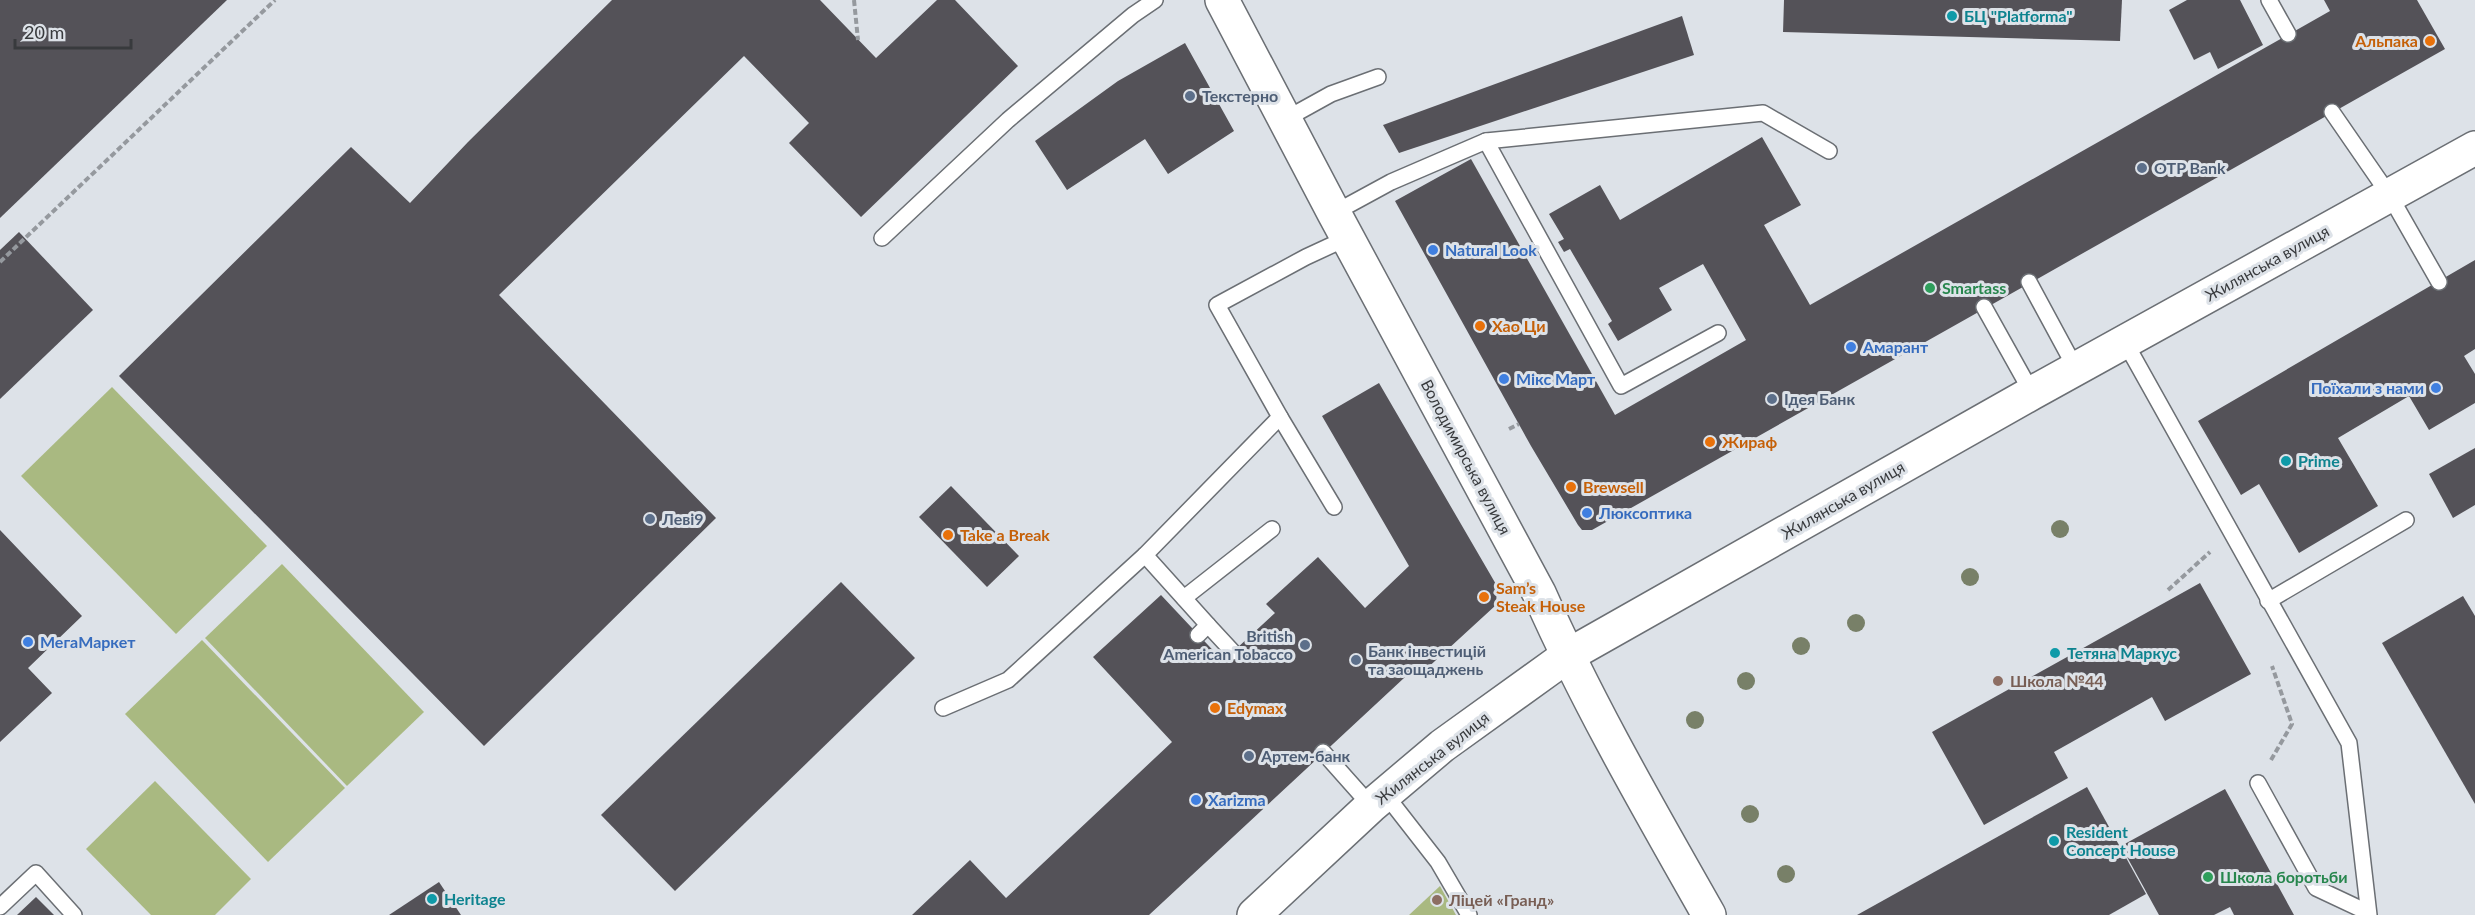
<svg xmlns="http://www.w3.org/2000/svg" width="2475" height="915" font-family="Lato,sans-serif">
<style>
.green{fill:#a9b981}
.building{fill:#545258}
.lines{fill:none;stroke-linecap:round;stroke-linejoin:round}
.service-casing{stroke:#6b6f74;stroke-width:18}
.tertiary-casing{stroke:#6b6f74;stroke-width:36}
.primary-casing{stroke:#6b6f74;stroke-width:36}
.path{stroke:#95999e;stroke-width:4;stroke-dasharray:6 3;stroke-linecap:butt}
.service{stroke:#fff;stroke-width:15}
.tertiary{stroke:#fff;stroke-width:33}
.primary{stroke:#fff;stroke-width:33}
.tree{fill:#788068}
.culture-dot{fill:#0f9aa8;stroke:#dde2e8;stroke-width:2}
.food-dot{fill:#e8710a;stroke:#dde2e8;stroke-width:2}
.service-dot{fill:#5c6f8a;stroke:#dde2e8;stroke-width:2}
.shop-dot{fill:#3f7fe0;stroke:#dde2e8;stroke-width:2}
.leisure-dot{fill:#2e9e5b;stroke:#dde2e8;stroke-width:2}
.education-dot{fill:#8d6e63;stroke:#dde2e8;stroke-width:2}
.labels{text-anchor:middle;stroke-width:6;stroke-linejoin:round;paint-order:stroke}
.culture-label{font-size:16px;font-weight:bold;fill:#0d838f;stroke:#dde2e8;text-anchor:start}
.food-label{font-size:16px;font-weight:bold;fill:#c56008;stroke:#dde2e8;text-anchor:start}
.service-label{font-size:16px;font-weight:bold;fill:#4e5e75;stroke:#dde2e8;text-anchor:start}
.shop-label{font-size:16px;font-weight:bold;fill:#366cbe;stroke:#dde2e8;text-anchor:start}
.street-label{font-size:16px;fill:#383a3d;stroke:#dde2e8}
.leisure-label{font-size:16px;font-weight:bold;fill:#27864d;stroke:#dde2e8;text-anchor:start}
.education-label{font-size:16px;font-weight:bold;fill:#785e54;stroke:#dde2e8;text-anchor:start}
</style>
<rect width="100%" height="100%" fill="#dde2e8"/>
<!-- green -->
<g class="green">
<path d="M 112,387 L 267,546 L 176,634 L 21,476 Z"/>
<path d="M 282,564 L 424,712 L 347,786 L 205,638 Z"/>
<path d="M 202,640 L 345,788 L 268,862 L 125,714 Z"/>
<path d="M 155,781 L 251,879 L 215,915 L 151,915 L 86,849 Z"/>
<path d="M 1440,886 L 1456,915 L 1409,915 Z"/>
</g>
<!-- building -->
<g class="building">
<path d="M 0,0 L 227,0 L 0,218 Z"/>
<path d="M 612,0 L 820,0 L 876,58 L 937,0 L 955,0 L 1018,66 L 861,217 L 789,143 L 809,123 L 744,56 L 499,295 L 716,518 L 484,746 L 119,376 L 351,147 L 410,203 L 468,142 Z"/>
<path d="M 1784,0 L 2122,0 L 2120,41 L 1783,32 Z"/>
<path d="M 2187,0 L 2240,0 L 2263,45 L 2218,69 L 2210,52 L 2194,60 L 2169,10 Z"/>
<path d="M 2324,0 L 2417,0 L 2445,49 L 1592,530 L 1582,530 L 1578,525 L 1531,446 L 1395,201 L 1471,159 L 1615,415 L 1746,340 L 1703,264 L 1659,288 L 1672,310 L 1618,341 L 1608,324 L 1612,321 L 1570,249 L 1564,252 L 1558,242 L 1564,239 L 1549,214 L 1600,185 L 1620,220 L 1762,137 L 1801,205 L 1764,225 L 1810,305 L 2330,11 Z"/>
<path d="M 1682,16 L 1694,55 L 1399,153 L 1383,125 Z"/>
<path d="M 1185,43 L 1234,131 L 1168,174 L 1145,139 L 1067,190 L 1035,141 L 1118,81 Z"/>
<path d="M 19,232 L 93,310 L 0,399 L 0,250 Z"/>
<path d="M 2475,260 L 2475,349 L 2464,356 L 2475,374 L 2475,403 L 2429,430 L 2409,396 L 2338,438 L 2378,506 L 2299,553 L 2259,484 L 2241,495 L 2198,421 Z"/>
<path d="M 1379,383 L 1497,586 L 1496,605 L 1423,672 L 1418,665 L 1149,915 L 912,915 L 970,860 L 1006,898 L 1172,742 L 1093,657 L 1161,595 L 1223,661 L 1275,613 L 1266,604 L 1318,557 L 1365,608 L 1409,566 L 1322,416 Z"/>
<path d="M 2475,448 L 2475,505 L 2453,518 L 2429,474 Z"/>
<path d="M 951,486 L 1019,556 L 987,587 L 919,517 Z"/>
<path d="M 0,530 L 82,616 L 28,668 L 52,693 L 0,742 Z"/>
<path d="M 841,582 L 915,658 L 675,891 L 601,815 Z"/>
<path d="M 2200,583 L 2251,674 L 2165,721 L 2152,697 L 2054,752 L 2068,778 L 1984,825 L 1932,732 Z"/>
<path d="M 2463,596 L 2475,616 L 2475,804 L 2382,643 Z"/>
<path d="M 2087,787 L 2146,894 L 2109,915 L 1857,915 Z"/>
<path d="M 2225,789 L 2294,915 L 2234,915 L 2230,907 L 2214,915 L 2159,915 L 2121,846 Z"/>
<path d="M 439,882 L 461,915 L 389,915 Z"/>
<path d="M 36,897 L 54,915 L 17,915 Z"/>
</g>
<g class="lines">
<defs>
<g id="service">
<path d="M 2269,0 L 2288,34"/>
<path d="M 2332,112 L 2390,196 L 2439,282"/>
<path d="M 1284,120 L 1331,94 L 1378,77"/>
<path d="M 1486,141 L 1763,113 L 1829,151"/>
<path d="M 1334,213 L 1391,182 L 1486,141 L 1621,386 L 1718,333"/>
<path d="M 882,238 L 1008,120 L 1133,15 L 1155,0"/>
<path d="M 2029,282 L 2076,369"/>
<path d="M 1984,307 L 2032,393"/>
<path d="M 2125,342 L 2349,743 L 2369,915"/>
<path d="M 1280,417 L 1334,507"/>
<path d="M 1184,598 L 1272,529"/>
<path d="M 2268,601 L 2406,520"/>
<path d="M 1208,625 L 1233,652"/>
<path d="M 1198,635 L 1208,625 L 1145,555 L 1280,417 L 1217,305 L 1306,257 L 1347,238"/>
<path d="M 943,708 L 1008,680 L 1145,555"/>
<path d="M 1323,752 L 1371,806"/>
<path d="M 2258,783 L 2316,888 L 2367,912"/>
<path d="M 1385,794 L 1438,862 L 1469,915"/>
<path d="M 0,907 L 36,873 L 74,915"/>
</g>
<path id="tertiary" d="M 1222,0 L 1334,213 L 1539,593 C 1588,704 1649,809 1709,915"/>
<path id="primary" d="M 1254,915 L 1371,806 L 1442,746 L 1567,656 L 2032,393 L 2475,148"/>
</defs>
<!-- service casing -->
<use href="#service" class="service-casing"/>
<!-- tertiary casing -->
<use href="#tertiary" class="tertiary-casing"/>
<!-- primary casing -->
<use href="#primary" class="primary-casing"/>
<!-- path -->
<g class="path">
<path d="M 854,0 L 858,40"/>
<path d="M 0,262 L 275,0"/>
<path d="M 1509,429 L 1519,424"/>
<path d="M 2168,590 L 2210,552"/>
<path d="M 2271,760 L 2292,724 L 2272,666"/>
</g>
<!-- service -->
<use href="#service" class="service"/>
<!-- tertiary -->
<use href="#tertiary" class="tertiary"/>
<!-- primary -->
<use href="#primary" class="primary"/>
</g>
<!-- trees -->
<g class="tree">
<circle cx="2060" cy="529" r="9"/>
<circle cx="1970" cy="577" r="9"/>
<circle cx="1856" cy="623" r="9"/>
<circle cx="1801" cy="646" r="9"/>
<circle cx="1746" cy="681" r="9"/>
<circle cx="1695" cy="720" r="9"/>
<circle cx="1750" cy="814" r="9"/>
<circle cx="1786" cy="874" r="9"/>
</g>
<!-- markers -->
<g class="culture-dot">
<circle cx="1952" cy="16" r="6"/>
<circle cx="2286" cy="461" r="6"/>
<circle cx="2055" cy="653" r="6"/>
<circle cx="2054" cy="841" r="6"/>
<circle cx="432" cy="899" r="6"/>
</g>
<g class="food-dot">
<circle cx="2430" cy="41" r="6"/>
<circle cx="1480" cy="326" r="6"/>
<circle cx="1710" cy="442" r="6"/>
<circle cx="1571" cy="487" r="6"/>
<circle cx="948" cy="535" r="6"/>
<circle cx="1484" cy="597" r="6"/>
<circle cx="1215" cy="708" r="6"/>
</g>
<g class="service-dot">
<circle cx="1190" cy="96" r="6"/>
<circle cx="2142" cy="168" r="6"/>
<circle cx="1772" cy="399" r="6"/>
<circle cx="650" cy="519" r="6"/>
<circle cx="1305" cy="645" r="6"/>
<circle cx="1356" cy="660" r="6"/>
<circle cx="1249" cy="756" r="6"/>
</g>
<g class="shop-dot">
<circle cx="1433" cy="250" r="6"/>
<circle cx="1851" cy="347" r="6"/>
<circle cx="1504" cy="379" r="6"/>
<circle cx="2436" cy="388" r="6"/>
<circle cx="1587" cy="513" r="6"/>
<circle cx="28" cy="642" r="6"/>
<circle cx="1196" cy="800" r="6"/>
</g>
<g class="leisure-dot">
<circle cx="1930" cy="288" r="6"/>
<circle cx="2208" cy="877" r="6"/>
</g>
<g class="education-dot">
<circle cx="1998" cy="681" r="6"/>
<circle cx="1437" cy="900" r="6"/>
</g>
<g class="labels">
<!-- culture labels -->
<g class="culture-label">
<text x="1964" y="22">БЦ "Platforma"</text>
<text x="2298" y="467">Prime</text>
<text x="2067" y="659">Тетяна Маркус</text>
<text x="2066" y="838">Resident<tspan x="2066" dy="18">Concept House</tspan></text>
<text x="444" y="905">Heritage</text>
</g>
<!-- food labels -->
<g class="food-label">
<text x="2418" y="47" text-anchor="end">Альпака</text>
<text x="1492" y="332">Хао Ци</text>
<text x="1722" y="448">Жираф</text>
<text x="1583" y="493">Brewsell</text>
<text x="960" y="541">Take a Break</text>
<text x="1496" y="594">Sam’s<tspan x="1496" dy="18">Steak House</tspan></text>
<text x="1227" y="714">Edymax</text>
</g>
<!-- service labels -->
<g class="service-label">
<text x="1202" y="102">Текстерно</text>
<text x="2154" y="174">OTP Bank</text>
<text x="1784" y="405">Ідея Банк</text>
<text x="662" y="525">Леві9</text>
<text x="1293" y="642" text-anchor="end">British<tspan x="1293" dy="18">American Tobacco</tspan></text>
<text x="1368" y="657">Банк інвестицій<tspan x="1368" dy="18">та заощаджень</tspan></text>
<text x="1261" y="762">Артем-банк</text>
</g>
<!-- shop labels -->
<g class="shop-label">
<text x="1445" y="256">Natural Look</text>
<text x="1863" y="353">Амарант</text>
<text x="1516" y="385">Мікс Март</text>
<text x="2424" y="394" text-anchor="end">Поїхали з нами</text>
<text x="1599" y="519">Люксоптика</text>
<text x="40" y="648">МегаМаркет</text>
<text x="1208" y="806">Xarizma</text>
</g>
<!-- street labels -->
<g class="street-label">
<text transform="translate(2267 263) rotate(-29)" y="6">Жилянська вулиця</text>
<text transform="translate(1466 457) rotate(62)" y="6">Володимирська вулиця</text>
<text transform="translate(1843 500) rotate(-30)" y="6">Жилянська вулиця</text>
<text transform="translate(1432 758) rotate(-38)" y="6">Жилянська вулиця</text>
</g>
<!-- leisure labels -->
<g class="leisure-label">
<text x="1942" y="294">Smartass</text>
<text x="2220" y="883">Школа боротьби</text>
</g>
<!-- education labels -->
<g class="education-label">
<text x="2010" y="687">Школа №44</text>
<text x="1449" y="906">Ліцей «Гранд»</text>
</g>
</g>
<!-- scale -->
<path d="M15 39v9h116v-9" fill="none" stroke="#383a3d" stroke-width="3"/>
<text x="24" y="39" font-size="18" fill="#383a3d" stroke="#dde2e8" stroke-width="4.5" paint-order="stroke">20 m</text>
</svg>
